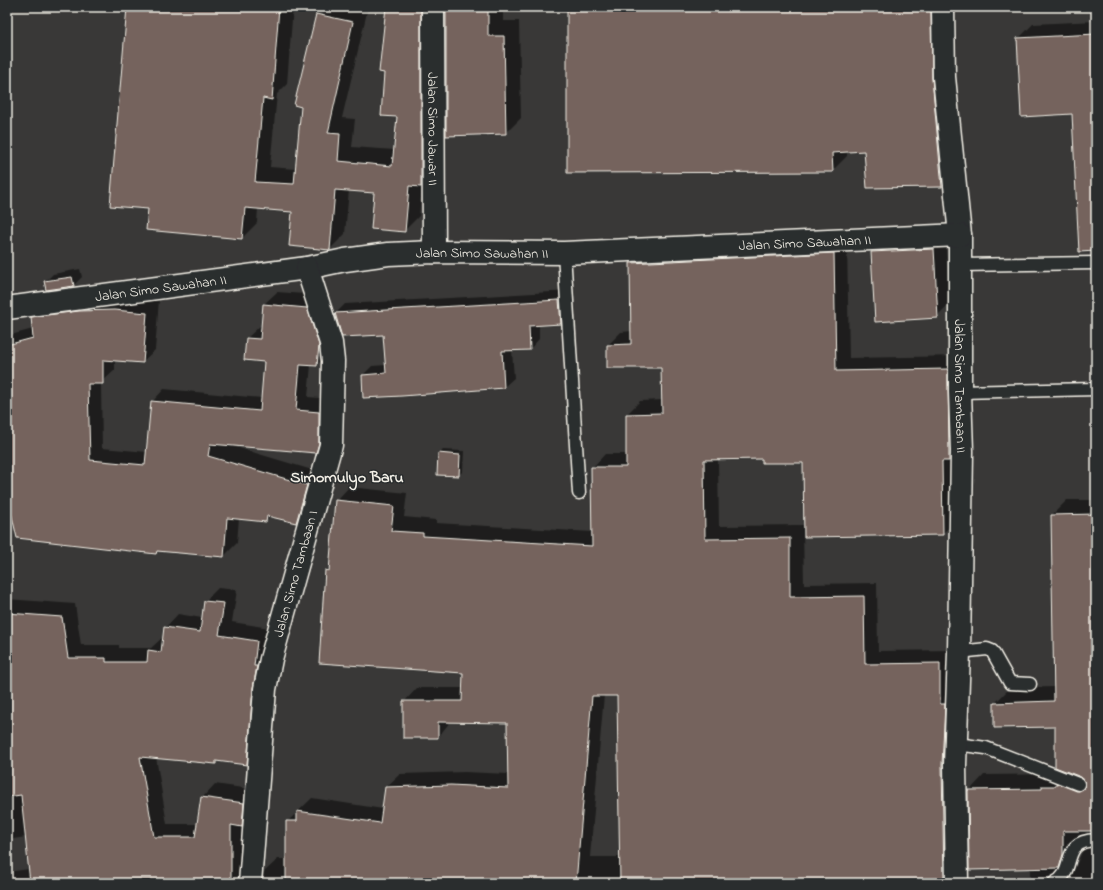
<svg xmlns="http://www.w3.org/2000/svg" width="1103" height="890" font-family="'Indie Flower',sans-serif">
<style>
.shadow{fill:#0007;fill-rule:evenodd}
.building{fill:#75635d;stroke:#f4f1e8}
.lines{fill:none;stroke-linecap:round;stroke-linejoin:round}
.lane-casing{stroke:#f4f1e8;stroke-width:15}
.street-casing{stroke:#f4f1e8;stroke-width:25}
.lane{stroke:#2a2d2e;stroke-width:12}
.street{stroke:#2a2d2e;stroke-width:22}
.labels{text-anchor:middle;stroke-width:3;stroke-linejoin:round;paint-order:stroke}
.street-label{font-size:14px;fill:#f4f1e8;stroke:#2a2d2e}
.quarter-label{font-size:16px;font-weight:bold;fill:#f4f1e8;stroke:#2a2d2e}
</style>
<rect width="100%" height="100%" fill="#393837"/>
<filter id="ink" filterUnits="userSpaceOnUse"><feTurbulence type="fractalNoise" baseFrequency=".025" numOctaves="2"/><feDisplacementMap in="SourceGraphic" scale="8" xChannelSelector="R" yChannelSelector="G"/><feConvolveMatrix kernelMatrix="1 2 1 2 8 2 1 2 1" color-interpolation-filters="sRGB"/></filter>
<g filter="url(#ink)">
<!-- shadow -->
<g class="shadow">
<path d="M 130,7 L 293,7 L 287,84 L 277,94 L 270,167 L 296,169 L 302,106 L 296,105 L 316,14 L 324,7 L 368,8 L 342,118 L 355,119 L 352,147 L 395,150 L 398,116 L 385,72 L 387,7 L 435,7 L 436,171 L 422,185 L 419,216 L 404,231 L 375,192 L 349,190 L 345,234 L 330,249 L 293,211 L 258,208 L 257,223 L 242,238 L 149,208 Z"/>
<path d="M 447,7 L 503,7 L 503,21 L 519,21 L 521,118 L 506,133 Z"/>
<path d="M 568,7 L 945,7 L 957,171 L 942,186 L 865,150 L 847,151 L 847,156 L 832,171 Z"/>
<path d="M 1096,21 L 1096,214 L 1073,113 L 1018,39 L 1033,24 Z"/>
<path d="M 945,237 L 950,304 L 937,317 L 876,321 L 872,252 L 884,240 Z"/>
<path d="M 847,240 L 849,358 L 961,356 L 956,521 L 942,534 L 804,462 L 763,458 L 718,459 L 719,526 L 803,525 L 804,584 L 877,583 L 878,651 L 953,650 L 965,883 L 7,883 L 7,872 L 29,869 L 26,837 L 7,840 L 7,599 L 75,604 L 81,645 L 119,645 L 119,648 L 151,648 L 163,637 L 165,628 L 178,614 L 202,618 L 205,601 L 218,588 L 237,590 L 232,622 L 270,628 L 260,751 L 246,764 L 218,760 L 216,763 L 156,757 L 167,824 L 198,824 L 202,798 L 215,784 L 257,790 L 257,880 L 263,882 L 264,872 L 278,859 L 287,859 L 287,822 L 312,798 L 383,809 L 386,787 L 400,774 L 465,772 L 509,774 L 508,723 L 451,721 L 438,737 L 404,702 L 417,688 L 464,688 L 464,672 L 326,571 L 330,567 L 336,501 L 349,487 L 407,493 L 404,517 L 436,520 L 436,523 L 593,532 L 592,468 L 605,454 L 627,454 L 627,414 L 640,401 L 662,400 L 662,366 L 608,345 L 621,332 L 632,331 L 631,263 L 644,249 ZM 604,695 L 618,695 L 620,857 L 590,857 Z"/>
<path d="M 80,269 L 82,277 L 74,285 L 45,282 L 53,274 Z"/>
<path d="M 569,291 L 570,314 L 560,323 L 539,325 L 539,339 L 530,349 L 512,350 L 514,378 L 504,387 L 364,397 L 363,375 L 372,366 L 386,365 L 384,334 L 336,313 L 345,304 Z"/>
<path d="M 277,292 L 319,295 L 329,353 L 317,365 L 311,365 L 308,397 L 332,399 L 328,439 L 315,452 L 229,445 L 319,472 L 309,509 L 296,522 L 271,516 L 266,521 L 239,518 L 237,543 L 224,556 L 159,550 L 156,553 L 7,490 L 7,336 L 33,329 L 32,318 L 45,305 L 127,298 L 159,300 L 155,350 L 142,362 L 115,360 L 115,370 L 101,383 L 102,448 L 148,452 L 152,402 L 164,389 L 262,398 L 265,361 L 247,338 L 260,326 L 262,326 L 264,304 Z"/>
<path d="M 443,450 L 464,451 L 463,471 L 459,475 L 439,454 Z"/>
<path d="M 1067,500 L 1096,500 L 1096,832 L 1079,835 L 1067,875 L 1072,875 L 1082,852 L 1096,839 L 1096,883 L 1030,883 L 1030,868 L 969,791 L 984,775 L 1056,774 L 1058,772 L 1069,771 L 1056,726 L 995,703 L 1010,688 L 1055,687 L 1052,515 Z"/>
</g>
<!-- building -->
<g class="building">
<path d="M 127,7 L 279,7 L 272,100 L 263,98 L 255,182 L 294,184 L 301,107 L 294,105 L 316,14 L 353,22 L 328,133 L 340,134 L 338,161 L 392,166 L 397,117 L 381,116 L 384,73 L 379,72 L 386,7 L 421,7 L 421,187 L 409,186 L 405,232 L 371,229 L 374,193 L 335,190 L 330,250 L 289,246 L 292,212 L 245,208 L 242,239 L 146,230 L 148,209 L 110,206 Z"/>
<path d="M 446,7 L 488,7 L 488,36 L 504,36 L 506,134 L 446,136 Z"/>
<path d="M 567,7 L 931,7 L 932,78 L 942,187 L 867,188 L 864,151 L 832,153 L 833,172 L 567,173 Z"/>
<path d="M 1096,34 L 1096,251 L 1079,252 L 1072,114 L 1021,117 L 1017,38 Z"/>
<path d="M 934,249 L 938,318 L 875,322 L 871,252 Z"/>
<path d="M 834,253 L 836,371 L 948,369 L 949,461 L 942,461 L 943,535 L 804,537 L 803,463 L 762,463 L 762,459 L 704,460 L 705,539 L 790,538 L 790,597 L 864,596 L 865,664 L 940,663 L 940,704 L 945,704 L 942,765 L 944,883 L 620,883 L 617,696 L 592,696 L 576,883 L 286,883 L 286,821 L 297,821 L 297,811 L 380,823 L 385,787 L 451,785 L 508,788 L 507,723 L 438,722 L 438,738 L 403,738 L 403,701 L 462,701 L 463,673 L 319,663 L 325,570 L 329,571 L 335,500 L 394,506 L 391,531 L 423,533 L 423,536 L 592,546 L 591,467 L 626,467 L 626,414 L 662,413 L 661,368 L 607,368 L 607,345 L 631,344 L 630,263 Z"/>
<path d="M 72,277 L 74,286 L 46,290 L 44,281 Z"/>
<path d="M 559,300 L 561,324 L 529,326 L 530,350 L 502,351 L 504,388 L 402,396 L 363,398 L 362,375 L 386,373 L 383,335 L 342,337 L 335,313 Z"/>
<path d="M 263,304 L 307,308 L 319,345 L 317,366 L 300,365 L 296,410 L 319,412 L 319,443 L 316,453 L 210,444 L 208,456 L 307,485 L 296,523 L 267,516 L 266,522 L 227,518 L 224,557 L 157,551 L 156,554 L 17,538 L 7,495 L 7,345 L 33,338 L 31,317 L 79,311 L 114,310 L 147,313 L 143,363 L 103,360 L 103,384 L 88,384 L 90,460 L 145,465 L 151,401 L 260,411 L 264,362 L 244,360 L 246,338 L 260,339 Z"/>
<path d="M 438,453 L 460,455 L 459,476 L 437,475 Z"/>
<path d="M 1096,514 L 1096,831 L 1063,831 L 1063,854 L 1059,868 L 969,870 L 968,790 L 1042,789 L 1042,786 L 1056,786 L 1056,783 L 1079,791 L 1085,786 L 1085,782 L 1081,777 L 1055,767 L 1055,727 L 994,728 L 994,703 L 1054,701 L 1051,515 Z"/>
<path d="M 204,601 L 224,603 L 219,635 L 257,641 L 254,666 L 257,666 L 253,688 L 247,765 L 216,761 L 216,764 L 140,757 L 154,837 L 195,837 L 201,797 L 244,803 L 242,827 L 231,825 L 231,883 L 150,883 L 150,880 L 73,880 L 74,883 L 30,883 L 21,795 L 7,797 L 7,613 L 62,617 L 68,658 L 106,658 L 106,662 L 147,662 L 148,650 L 161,652 L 164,627 L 200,632 Z"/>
</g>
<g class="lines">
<defs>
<g id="lane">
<path d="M 564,253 L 579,493"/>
<path d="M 960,265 L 1096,263"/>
<path d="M 960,392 L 1096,389"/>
<path d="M 959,652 L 987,649 L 992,651 L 1010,683 L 1030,684"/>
<path d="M 957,744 L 986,748 L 1078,784"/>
<path d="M 1054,883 C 1078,872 1058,841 1096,840"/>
</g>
<g id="street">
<path id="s1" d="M 433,7 L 434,252"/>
<path id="s2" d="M 943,7 L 944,77 L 960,235 L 960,392 L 962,451 L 959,652 L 955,765 L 957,883"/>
<path id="s3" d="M 7,308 L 307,268 L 345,260 L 388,254 L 434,252 L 564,253 L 960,235"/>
<path id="s4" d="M 250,883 L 265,689 L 271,659 L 331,445 L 333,361 L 331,343 L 307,268"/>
</g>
</defs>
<!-- lane casing -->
<use href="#lane" class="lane-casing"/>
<!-- street casing -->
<use href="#street" class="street-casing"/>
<!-- lane -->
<use href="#lane" class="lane"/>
<!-- street -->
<use href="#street" class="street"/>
</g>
</g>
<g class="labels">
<!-- street labels -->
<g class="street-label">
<text dy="5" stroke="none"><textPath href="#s1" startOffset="122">Jalan Simo Jawar II</textPath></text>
<text dy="5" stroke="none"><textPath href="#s3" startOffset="802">Jalan Simo Sawahan II</textPath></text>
<text dy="5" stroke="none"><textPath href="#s3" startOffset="479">Jalan Simo Sawahan II</textPath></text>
<text dy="5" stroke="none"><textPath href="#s3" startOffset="155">Jalan Simo Sawahan II</textPath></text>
<text dy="5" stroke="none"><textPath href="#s2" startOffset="380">Jalan Simo Tambaan II</textPath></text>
<text dy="5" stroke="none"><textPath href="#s4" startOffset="314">Jalan Simo Tambaan I</textPath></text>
</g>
<!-- quarter labels -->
<g class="quarter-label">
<text x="347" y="482">Simomulyo Baru</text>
</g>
</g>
<!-- margin -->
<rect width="1103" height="890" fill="none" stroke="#2a2d2e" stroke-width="24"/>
<rect x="12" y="12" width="1079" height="866" fill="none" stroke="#f4f1e8" stroke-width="1.5" filter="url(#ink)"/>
</svg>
